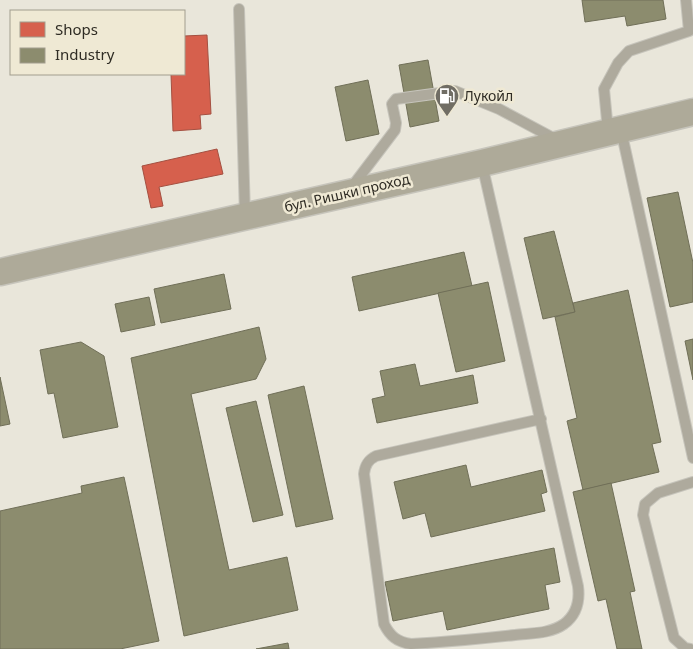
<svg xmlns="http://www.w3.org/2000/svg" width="693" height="649" font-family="'Noto Sans',sans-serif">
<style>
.shops{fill:#d6604d;stroke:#a45041}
.industry{fill:#8c8c6e;stroke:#706f58}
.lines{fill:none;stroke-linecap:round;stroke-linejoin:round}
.service-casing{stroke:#c6c4bb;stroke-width:12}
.secondary-casing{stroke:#c6c4bb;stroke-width:29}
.service{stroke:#aeaa9d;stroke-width:10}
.secondary{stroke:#aeaa99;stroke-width:26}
.labels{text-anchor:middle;stroke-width:5;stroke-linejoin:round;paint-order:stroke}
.poi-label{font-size:14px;fill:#2f2c24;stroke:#efe9d4;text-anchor:start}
.street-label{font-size:14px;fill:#2f2c24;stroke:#efe9d4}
</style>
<rect width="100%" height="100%" fill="#e9e6da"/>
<!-- shops -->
<g class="shops">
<path d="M 207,35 L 211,114 L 200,115 L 201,129 L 173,131 L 171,74 L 184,74 L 184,36 Z"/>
<path d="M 217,149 L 223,174 L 159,187 L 163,206 L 151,208 L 142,166 Z"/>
</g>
<!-- industry -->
<g class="industry">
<path d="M 582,0 L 663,0 L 666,19 L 627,26 L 625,16 L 585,22 Z"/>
<path d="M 428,60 L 439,121 L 410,127 L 399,65 Z"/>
<path d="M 368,80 L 379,134 L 346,141 L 335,87 Z"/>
<path d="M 678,192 L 693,263 L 693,302 L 670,307 L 647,198 Z"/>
<path d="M 554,231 L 575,312 L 543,319 L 524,238 Z"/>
<path d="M 464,252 L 472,286 L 359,311 L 352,277 Z"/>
<path d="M 224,274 L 231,309 L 161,323 L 154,289 Z"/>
<path d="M 488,282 L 505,361 L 456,372 L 438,293 Z"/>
<path d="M 628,290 L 661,442 L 652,444 L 659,472 L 583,490 L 567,421 L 577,418 L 555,317 L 575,312 L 573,303 Z"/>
<path d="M 149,297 L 155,325 L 121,332 L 115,304 Z"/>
<path d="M 259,327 L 266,359 L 256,379 L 191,394 L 229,570 L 287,557 L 298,610 L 184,636 L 131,358 Z"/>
<path d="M 693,339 L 693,380 L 685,341 Z"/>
<path d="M 81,342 L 104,356 L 118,427 L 63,438 L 54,393 L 48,394 L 40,350 Z"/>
<path d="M 415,364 L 420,386 L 473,375 L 478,403 L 377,423 L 372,399 L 385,396 L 380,371 Z"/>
<path d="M 0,377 L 10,424 L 0,426 Z"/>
<path d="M 304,386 L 333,519 L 296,527 L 268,395 Z"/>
<path d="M 256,401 L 283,515 L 253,522 L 226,408 Z"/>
<path d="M 466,465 L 471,487 L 542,470 L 547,492 L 541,494 L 545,511 L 431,537 L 425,513 L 403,519 L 394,482 Z"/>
<path d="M 124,477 L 159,641 L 120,649 L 0,649 L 0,511 L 82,493 L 81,486 Z"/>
<path d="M 611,483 L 635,591 L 630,592 L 642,649 L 617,649 L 606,599 L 598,601 L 573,492 Z"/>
<path d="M 554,548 L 560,582 L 545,585 L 549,609 L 447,630 L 443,611 L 393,621 L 385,582 Z"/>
<path d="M 288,643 L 289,649 L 256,649 Z"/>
</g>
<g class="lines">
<defs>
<g id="service">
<path d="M 239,9 L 245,216"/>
<path d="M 621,130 L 693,458"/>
<path d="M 608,131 L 604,89 L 618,63 L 629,51 L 689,31 L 686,0"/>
<path d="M 482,164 L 578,586 C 580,601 576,615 564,624 C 550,634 531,633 515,635 C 480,639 446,642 411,644 C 397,642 390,636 384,624 L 364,474 C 365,465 368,460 376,456 L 541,419"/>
<path d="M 351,188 L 395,130 L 396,123 L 392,104 L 396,99 L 455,91 L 499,109 L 557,140"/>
<path d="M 690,649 L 685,648 L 674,638 L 643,515 L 645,504 L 658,493 L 693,482"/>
</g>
<path id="secondary" d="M 0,272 L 482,163 L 693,112"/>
</defs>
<!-- service casing -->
<use href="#service" class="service-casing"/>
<!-- secondary casing -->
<use href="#secondary" class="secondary-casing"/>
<!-- service -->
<use href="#service" class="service"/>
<!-- secondary -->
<use href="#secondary" class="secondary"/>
</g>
<!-- icons -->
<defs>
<symbol id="fuel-pin" viewBox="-11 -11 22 30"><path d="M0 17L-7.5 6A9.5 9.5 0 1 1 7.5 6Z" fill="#706d64" stroke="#efe9d4"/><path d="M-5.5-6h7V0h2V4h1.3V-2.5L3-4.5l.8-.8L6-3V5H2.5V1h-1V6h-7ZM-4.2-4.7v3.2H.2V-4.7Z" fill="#fff"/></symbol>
</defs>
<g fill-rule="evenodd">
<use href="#fuel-pin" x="433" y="82" width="28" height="38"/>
</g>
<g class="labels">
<!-- poi labels -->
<g class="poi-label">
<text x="464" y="101">Лукойл</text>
</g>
<!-- street labels -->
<g class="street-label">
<text transform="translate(347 193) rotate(-13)" y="5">бул. Ришки проход</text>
</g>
</g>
<!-- legend -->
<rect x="10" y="10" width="175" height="65" fill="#efe9d4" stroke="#a29d8e"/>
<rect x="20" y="22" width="25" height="15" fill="#d6604d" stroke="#a29d8e"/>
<text x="55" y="35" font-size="15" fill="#2f2c24">Shops</text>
<rect x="20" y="48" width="25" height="15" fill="#8c8c6e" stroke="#a29d8e"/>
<text x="55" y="60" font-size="15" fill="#2f2c24">Industry</text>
</svg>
